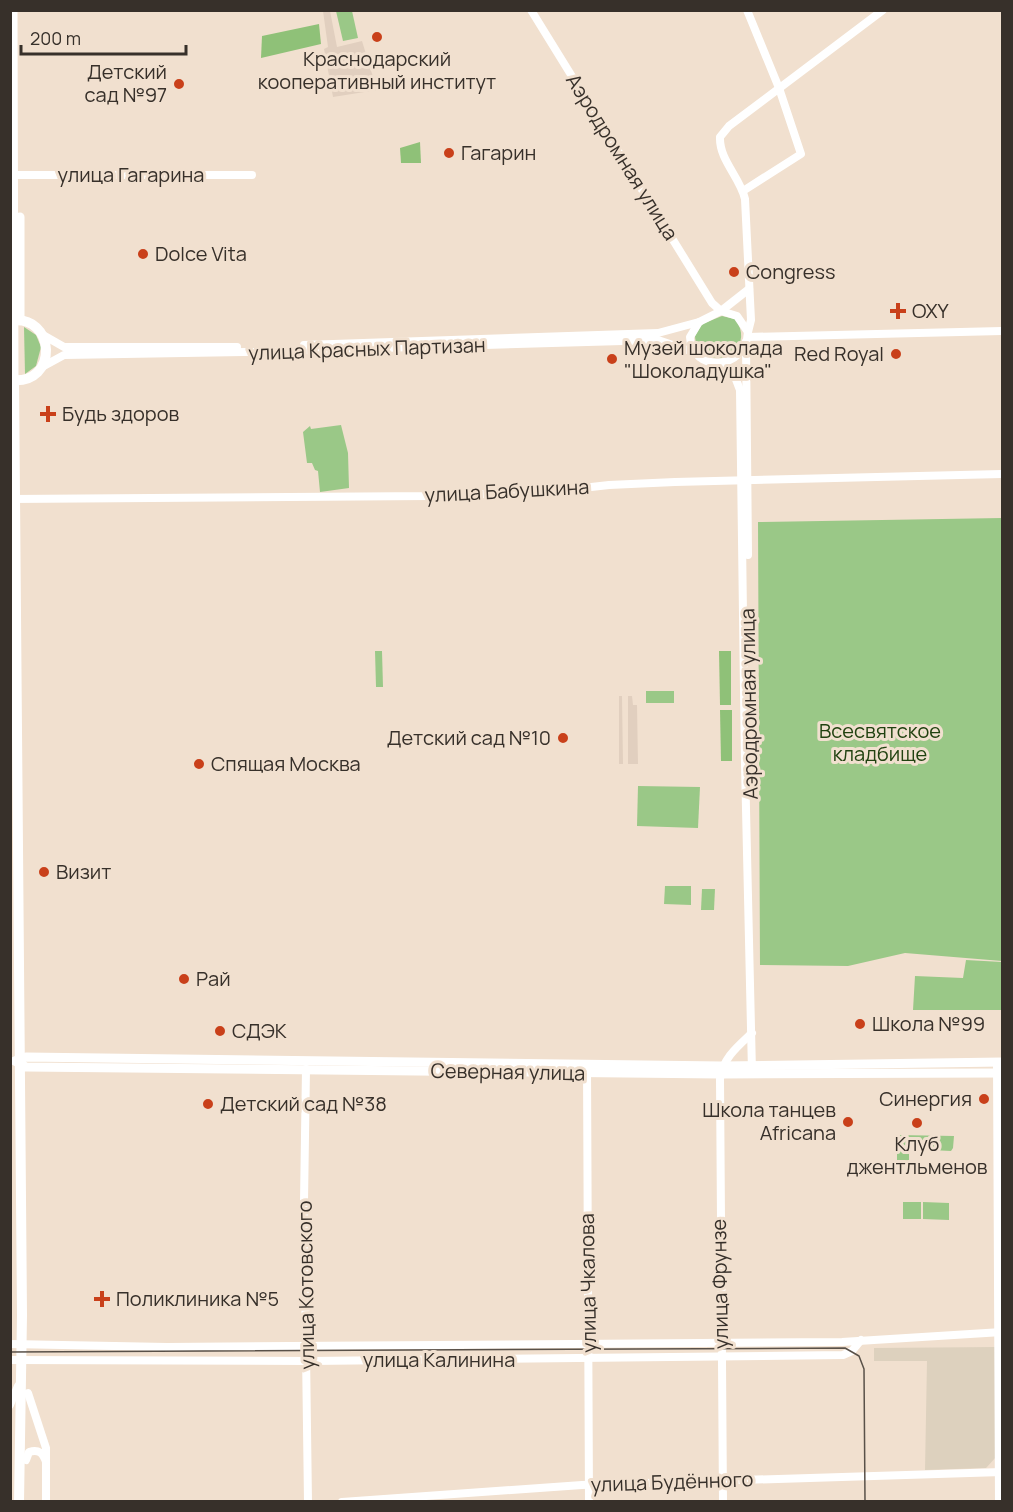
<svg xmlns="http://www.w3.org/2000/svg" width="1013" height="1512" font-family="Manrope,sans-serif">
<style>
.commercial{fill:#ddd1be}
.industrial{fill:#e1cfbf}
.green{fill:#9ac887}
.forest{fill:#8fc178}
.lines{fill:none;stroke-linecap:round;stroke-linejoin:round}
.secondary{stroke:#fff;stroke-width:8}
.primary{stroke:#fff;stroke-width:9}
.highway{stroke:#fff;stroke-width:10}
.tram{stroke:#595149;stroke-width:1.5}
.poi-dot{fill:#c9401a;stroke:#f1e0cf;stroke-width:2}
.labels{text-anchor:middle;stroke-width:6;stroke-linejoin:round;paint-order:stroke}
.poi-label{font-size:20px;fill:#37302a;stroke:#f1e0cf;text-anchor:start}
.street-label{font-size:20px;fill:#37302a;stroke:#f1e0cf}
.park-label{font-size:20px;fill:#214210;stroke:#f1e0cf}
</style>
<rect width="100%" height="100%" fill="#f1e0cf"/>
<!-- commercial -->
<path class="commercial" d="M 995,1347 L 996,1457 L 986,1468 L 925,1470 L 927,1361 L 874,1361 L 874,1348 Z"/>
<!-- industrial -->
<g class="industrial">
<path d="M 323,11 L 330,11 L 337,47 L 362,41 L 377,90 L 333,97 L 324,49 L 328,47 Z"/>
<path d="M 619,696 L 622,696 L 623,764 L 619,764 Z"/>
<path d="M 628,696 L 632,696 L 633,705 L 637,705 L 638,764 L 628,764 Z"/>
</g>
<!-- green -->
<g class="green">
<path d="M 336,11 L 352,11 L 358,38 L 343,41 Z"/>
<path d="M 722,316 L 735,319 C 744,331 743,343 733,354 C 717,362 696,357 695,336 L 702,324 Z"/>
<path d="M 24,327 L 36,335 L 41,347 L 36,366 L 25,374 Z"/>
<path d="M 341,425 L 348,453 L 349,488 L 320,492 L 318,471 L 315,470 L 312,463 L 307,463 L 303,432 L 310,426 L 311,429 Z"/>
<path d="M 1002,518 L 1002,961 L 905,953 L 848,966 L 760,965 L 758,522 Z"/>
<path d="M 375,651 L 382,651 L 383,687 L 376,687 Z"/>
<rect x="646" y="691" width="28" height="12"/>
<path d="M 638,786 L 700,787 L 698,828 L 637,826 Z"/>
<path d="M 665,886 L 691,886 L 691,905 L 664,904 Z"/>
<path d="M 702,889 L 715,889 L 714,910 L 701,910 Z"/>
<path d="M 966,960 L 1002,962 L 1002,1010 L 913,1010 L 915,976 L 963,978 Z"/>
<path d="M 897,1135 L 954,1136 L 953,1148 L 951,1151 L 909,1149 L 909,1164 L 897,1164 Z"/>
<rect x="903" y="1202" width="18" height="17"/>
<path d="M 923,1202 L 949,1203 L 949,1220 L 923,1219 Z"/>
</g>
<!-- forest -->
<g class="forest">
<path d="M 319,24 L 321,44 L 261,58 L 262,36 Z"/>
<path d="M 420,142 L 421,163 L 401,163 L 400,148 Z"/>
<path d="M 719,651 L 731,651 L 731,705 L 720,705 Z"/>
<path d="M 720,710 L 732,710 L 732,761 L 721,761 Z"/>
</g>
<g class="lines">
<!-- secondary -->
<g class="secondary">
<path d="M 531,10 L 712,303 L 721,311"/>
<path d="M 10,175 L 252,175"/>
<path d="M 743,191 L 801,154 L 779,88 L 747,10"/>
<path d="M 721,311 L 737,316 L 748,332 C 746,371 691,373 690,337 L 699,322 Z"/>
<path d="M 721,311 L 749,289"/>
<path d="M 748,332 L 751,320 L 745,199 C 740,177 719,160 720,137 L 729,126 L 883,10"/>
<path d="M 43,335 L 64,347 L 237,347"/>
<path d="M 748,337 L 1002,331"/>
<path d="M 746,342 L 748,555"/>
<path d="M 304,345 L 658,333 L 699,322"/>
<path d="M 708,361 L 735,377 L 740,390 L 745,765 L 752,1072"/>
<path d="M 42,367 L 64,355 L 244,352 L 658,340 L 696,353"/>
<path d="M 11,499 L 430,496 L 547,492 L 609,485 L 675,482 L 1002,474"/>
<path d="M 997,1062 L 999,1502"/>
<path d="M 587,1067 L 589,1502"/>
<path d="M 306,1069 L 304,1202 L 308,1502"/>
<path d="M 10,1344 L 167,1347 L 842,1342 L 1002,1332"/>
<path d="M 10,1360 L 311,1361 L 843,1355 L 852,1351 L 861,1340"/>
<path d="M 28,1393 L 46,1448 L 46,1502"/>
<path d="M 10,1405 L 18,1386"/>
<path d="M 26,1460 L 29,1452 C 39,1449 43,1453 46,1462"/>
<path d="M 342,1502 L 582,1485 L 1002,1472"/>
<path d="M 723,1502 L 720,1079 C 723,1058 737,1047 752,1033"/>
</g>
<!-- primary -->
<g class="primary">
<path d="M 13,10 L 14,380"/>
<path d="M 20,217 L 20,320"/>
<path d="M 15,1061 L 26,1067 L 720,1074 L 1002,1073"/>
<path d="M 15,1061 L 26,1057 L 722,1066 L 1002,1062"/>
</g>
<!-- highway -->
<g class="highway">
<path d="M 10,321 C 56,313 60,386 10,380"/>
<path d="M 14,380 L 22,1315 L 19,1502"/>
</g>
<!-- tram -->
<path class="tram" d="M 10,1352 L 845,1348 L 859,1356 L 864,1369 L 865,1502"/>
</g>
<!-- markers -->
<g class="poi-dot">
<circle cx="377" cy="37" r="6"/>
<circle cx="179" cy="84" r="6"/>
<circle cx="449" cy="153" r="6"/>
<circle cx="143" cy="254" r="6"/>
<circle cx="734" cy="272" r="6"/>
<path d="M895 302h6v6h6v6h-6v6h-6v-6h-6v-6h6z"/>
<circle cx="896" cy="354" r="6"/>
<circle cx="612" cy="359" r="6"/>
<path d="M45 405h6v6h6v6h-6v6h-6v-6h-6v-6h6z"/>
<circle cx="563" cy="738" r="6"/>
<circle cx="199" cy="764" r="6"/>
<circle cx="44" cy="872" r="6"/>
<circle cx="184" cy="979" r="6"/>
<circle cx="860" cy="1024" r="6"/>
<circle cx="220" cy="1031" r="6"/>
<circle cx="984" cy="1099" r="6"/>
<circle cx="208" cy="1104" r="6"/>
<circle cx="848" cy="1122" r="6"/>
<circle cx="917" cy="1123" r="6"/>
<path d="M99 1290h6v6h6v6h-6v6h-6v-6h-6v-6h6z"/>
</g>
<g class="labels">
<!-- poi labels -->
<g class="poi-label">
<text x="377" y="66" text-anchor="middle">Краснодарский<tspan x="377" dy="23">кооперативный институт</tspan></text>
<text x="167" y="79" text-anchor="end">Детский<tspan x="167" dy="23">сад №97</tspan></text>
<text x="461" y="160">Гагарин</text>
<text x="155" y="261">Dolce Vita</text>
<text x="746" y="279">Congress</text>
<text x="912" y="318">OXY</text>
<text x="624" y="355">Музей шоколада<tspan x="624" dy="23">"Шоколадушка"</tspan></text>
<text x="884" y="361" text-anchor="end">Red Royal</text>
<text x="62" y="421">Будь здоров</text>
<text x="551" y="745" text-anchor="end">Детский сад №10</text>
<text x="211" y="771">Спящая Москва</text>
<text x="56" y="879">Визит</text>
<text x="196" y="986">Рай</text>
<text x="872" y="1031">Школа №99</text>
<text x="232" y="1038">СДЭК</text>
<text x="972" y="1106" text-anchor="end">Синергия</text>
<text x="220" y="1111">Детский сад №38</text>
<text x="836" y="1117" text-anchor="end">Школа танцев<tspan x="836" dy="23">Africana</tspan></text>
<text x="917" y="1151" text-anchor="middle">Клуб<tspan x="917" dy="23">джентльменов</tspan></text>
<text x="116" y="1306">Поликлиника №5</text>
</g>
<!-- street labels -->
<g class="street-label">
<text transform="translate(622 157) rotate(58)" y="7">Аэродромная улица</text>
<text x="131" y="182">улица Гагарина</text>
<text transform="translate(367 349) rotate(-2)" y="7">улица Красных Партизан</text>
<text transform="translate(507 491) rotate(-3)" y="7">улица Бабушкина</text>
<text transform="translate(749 704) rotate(-91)" y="7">Аэродромная улица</text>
<text transform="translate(508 1072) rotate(1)" y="7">Северная улица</text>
<text transform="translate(588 1283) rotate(-91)" y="7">улица Чкалова</text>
<text transform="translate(720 1284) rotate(-91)" y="7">улица Фрунзе</text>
<text transform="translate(306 1285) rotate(-91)" y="7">улица Котовского</text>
<text x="439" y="1367">улица Калинина</text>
<text transform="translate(672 1482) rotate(-2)" y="7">улица Будённого</text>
</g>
<!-- park labels -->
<g class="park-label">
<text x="880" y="738">Всесвятское<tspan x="880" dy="23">кладбище</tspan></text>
</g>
</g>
<!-- border -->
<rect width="1013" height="1512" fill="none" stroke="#37302a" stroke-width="24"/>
<!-- scale -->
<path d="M21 45v9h165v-9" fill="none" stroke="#37302a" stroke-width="3"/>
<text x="30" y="45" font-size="18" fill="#37302a" stroke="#f1e0cf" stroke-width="4.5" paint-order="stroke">200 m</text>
</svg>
